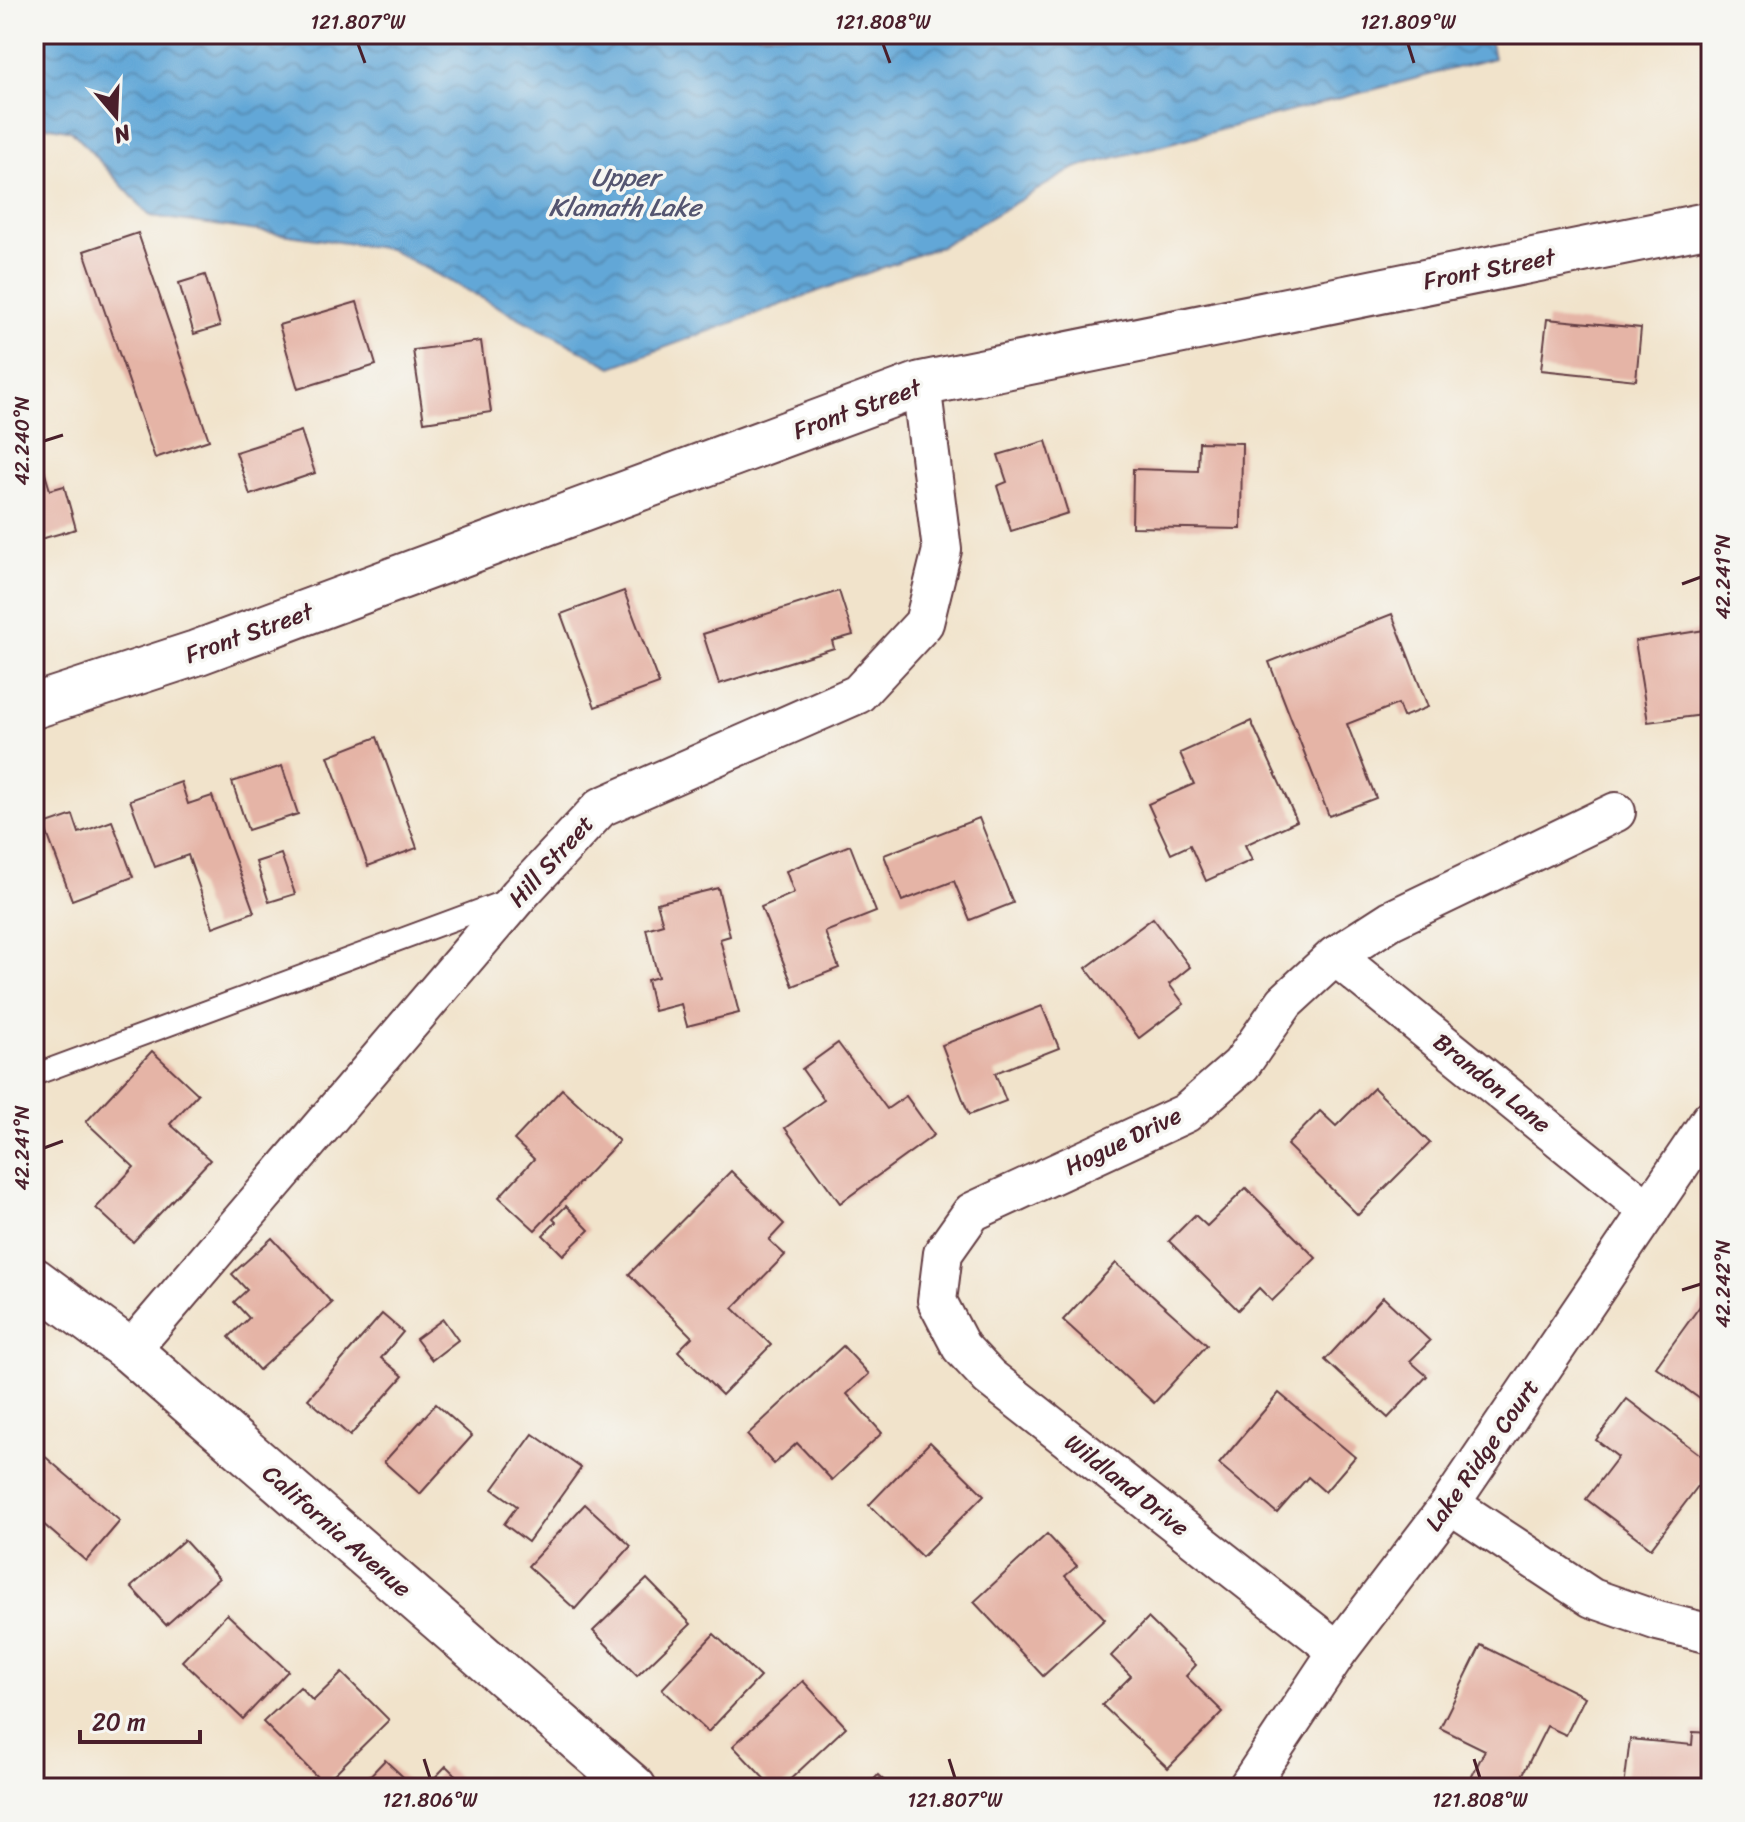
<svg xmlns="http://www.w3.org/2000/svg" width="1745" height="1822" font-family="Sriracha,sans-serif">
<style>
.water{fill:url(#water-waves);stroke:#566381;stroke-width:2}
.building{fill:#e5b4a6}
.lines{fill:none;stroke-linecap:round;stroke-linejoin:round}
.lane-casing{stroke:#633c43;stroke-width:24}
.street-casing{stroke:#633c43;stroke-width:42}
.secondary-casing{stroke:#633c43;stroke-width:48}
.lane{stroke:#fff;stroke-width:20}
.street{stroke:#fff;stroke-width:38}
.secondary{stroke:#fff;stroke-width:44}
.ticks{fill:none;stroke:#4a1f2b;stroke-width:3}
.labels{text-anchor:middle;stroke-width:7;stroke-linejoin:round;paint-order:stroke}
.street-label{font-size:24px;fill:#4a1f2b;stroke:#f6f6f2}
.water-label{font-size:26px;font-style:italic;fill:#545570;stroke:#f6f6f2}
.neatline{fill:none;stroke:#4a1f2b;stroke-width:3}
.ticks-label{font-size:20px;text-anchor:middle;fill:#4a1f2b}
</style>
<defs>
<pattern id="water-waves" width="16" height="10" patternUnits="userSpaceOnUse" patternTransform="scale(2)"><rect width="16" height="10" fill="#62a7d7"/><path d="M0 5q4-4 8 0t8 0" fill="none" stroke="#5387af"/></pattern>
</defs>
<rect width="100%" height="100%" fill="#f6f6f2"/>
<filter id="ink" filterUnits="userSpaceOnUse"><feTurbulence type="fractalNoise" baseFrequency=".0125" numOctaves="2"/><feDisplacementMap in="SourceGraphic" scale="16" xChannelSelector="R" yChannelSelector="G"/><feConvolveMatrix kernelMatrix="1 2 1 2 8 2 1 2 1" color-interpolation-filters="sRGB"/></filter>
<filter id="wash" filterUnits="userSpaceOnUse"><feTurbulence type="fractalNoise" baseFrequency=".006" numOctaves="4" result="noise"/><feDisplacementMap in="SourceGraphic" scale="32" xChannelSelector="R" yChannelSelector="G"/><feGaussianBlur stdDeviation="1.8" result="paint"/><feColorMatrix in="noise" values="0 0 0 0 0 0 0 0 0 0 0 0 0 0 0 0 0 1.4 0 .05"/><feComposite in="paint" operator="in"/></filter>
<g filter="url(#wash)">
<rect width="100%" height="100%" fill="#f1e3cb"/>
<!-- water -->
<path class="water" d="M 34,34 L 1489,34 L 1494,58 L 1075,168 L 941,246 L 612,367 L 389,249 L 150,216 L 72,131 L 34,124 Z"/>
<g id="blocks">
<!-- building -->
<g class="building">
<path d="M 138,233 L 209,440 L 155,458 L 84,251 Z"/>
<path d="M 205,275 L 220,326 L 194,334 L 179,283 Z"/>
<path d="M 357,302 L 376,365 L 298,389 L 279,325 Z"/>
<path d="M 1547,319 L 1641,328 L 1636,380 L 1541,370 Z"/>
<path d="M 481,341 L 491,412 L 424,422 L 413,350 Z"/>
<path d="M 301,431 L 315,473 L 250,495 L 236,452 Z"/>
<path d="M 1046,441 L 1068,513 L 1011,531 L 997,486 L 1007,482 L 998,455 Z"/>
<path d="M 1199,442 L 1242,443 L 1241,529 L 1132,527 L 1133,469 L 1198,471 Z"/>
<path d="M 38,451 L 50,490 L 64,486 L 76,529 L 34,541 L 34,452 Z"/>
<path d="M 624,591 L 659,684 L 595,707 L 561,614 Z"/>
<path d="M 839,591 L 853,635 L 832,641 L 834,648 L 719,684 L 703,634 Z"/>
<path d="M 1392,614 L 1428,707 L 1403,717 L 1398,704 L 1347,724 L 1376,798 L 1329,816 L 1269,662 Z"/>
<path d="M 1711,629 L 1711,714 L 1648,722 L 1635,641 Z"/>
<path d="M 1251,721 L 1297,821 L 1245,845 L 1252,860 L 1206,881 L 1190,845 L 1171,854 L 1148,804 L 1194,784 L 1180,753 Z"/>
<path d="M 377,737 L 417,848 L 368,866 L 328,756 Z"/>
<path d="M 282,766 L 298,814 L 248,830 L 232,782 Z"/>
<path d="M 181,782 L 188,804 L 212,796 L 254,912 L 213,927 L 188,855 L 155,867 L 130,800 Z"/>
<path d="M 73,815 L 79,833 L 112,821 L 133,877 L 72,900 L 44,825 Z"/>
<path d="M 979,818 L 1013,903 L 970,920 L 954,881 L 902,901 L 884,855 Z"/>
<path d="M 850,845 L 876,912 L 825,932 L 839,968 L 793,986 L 761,907 L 794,893 L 786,871 Z"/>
<path d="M 281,854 L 295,894 L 269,902 L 256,862 Z"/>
<path d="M 718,888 L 730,936 L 720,939 L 739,1013 L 687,1026 L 681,1004 L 654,1011 L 647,980 L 658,977 L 646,929 L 663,924 L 657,903 Z"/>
<path d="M 1153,918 L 1190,967 L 1169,984 L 1184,1004 L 1139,1038 L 1086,968 Z"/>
<path d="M 1042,1006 L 1059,1048 L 995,1073 L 1006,1101 L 969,1115 L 942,1045 Z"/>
<path d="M 838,1043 L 887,1109 L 906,1096 L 934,1135 L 840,1203 L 785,1128 L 824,1100 L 802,1069 Z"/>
<path d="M 152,1051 L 198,1094 L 170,1124 L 210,1160 L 133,1242 L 96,1208 L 134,1167 L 86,1122 Z"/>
<path d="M 1374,1088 L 1430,1143 L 1358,1215 L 1287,1145 L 1320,1111 L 1336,1126 Z"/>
<path d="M 562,1089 L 619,1141 L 535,1230 L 499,1197 L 534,1159 L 514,1140 Z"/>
<path d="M 731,1171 L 784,1224 L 769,1240 L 785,1255 L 733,1308 L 771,1345 L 722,1395 L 678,1351 L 692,1337 L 629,1274 Z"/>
<path d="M 1246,1188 L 1316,1258 L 1272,1301 L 1259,1288 L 1238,1310 L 1169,1241 L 1195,1215 L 1207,1226 Z"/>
<path d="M 566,1206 L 589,1230 L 563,1255 L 543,1235 L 556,1222 L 553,1219 Z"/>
<path d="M 272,1238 L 332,1303 L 259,1370 L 229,1337 L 249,1318 L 234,1302 L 247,1290 L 232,1274 Z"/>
<path d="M 1116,1263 L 1207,1345 L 1154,1403 L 1063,1320 Z"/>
<path d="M 1383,1297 L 1430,1341 L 1410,1361 L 1427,1376 L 1388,1418 L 1325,1360 Z"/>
<path d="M 1705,1299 L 1711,1303 L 1711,1407 L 1656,1367 Z"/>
<path d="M 382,1314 L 403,1332 L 381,1358 L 403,1376 L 350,1436 L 308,1399 Z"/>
<path d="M 443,1319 L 458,1340 L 432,1360 L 416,1339 Z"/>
<path d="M 843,1346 L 869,1374 L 847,1394 L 882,1433 L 832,1480 L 797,1443 L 774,1464 L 747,1435 Z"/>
<path d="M 1279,1393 L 1355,1457 L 1325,1492 L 1308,1477 L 1277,1513 L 1219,1464 Z"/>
<path d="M 1627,1399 L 1711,1463 L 1711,1469 L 1651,1548 L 1586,1499 L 1618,1457 L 1596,1440 Z"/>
<path d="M 436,1404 L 472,1436 L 420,1494 L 384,1462 Z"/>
<path d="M 533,1434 L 581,1468 L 528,1542 L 504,1524 L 517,1506 L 493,1489 Z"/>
<path d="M 930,1442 L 984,1495 L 922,1557 L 869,1505 Z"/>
<path d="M 42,1454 L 120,1521 L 86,1561 L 34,1516 L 34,1463 Z"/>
<path d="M 585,1504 L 631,1546 L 575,1609 L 528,1566 Z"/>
<path d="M 1047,1534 L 1077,1566 L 1065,1576 L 1105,1619 L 1043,1676 L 974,1602 Z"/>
<path d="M 184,1540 L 219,1578 L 166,1625 L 131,1587 Z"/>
<path d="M 647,1579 L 691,1624 L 637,1676 L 593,1631 Z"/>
<path d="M 227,1614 L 288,1671 L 243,1719 L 182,1661 Z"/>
<path d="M 1148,1618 L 1196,1665 L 1186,1676 L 1223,1712 L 1168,1768 L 1102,1705 L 1131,1676 L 1111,1656 Z"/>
<path d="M 714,1634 L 760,1677 L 708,1732 L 662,1689 Z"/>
<path d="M 1481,1645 L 1585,1697 L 1566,1735 L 1547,1726 L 1516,1788 L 1481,1788 L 1469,1782 L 1485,1750 L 1440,1728 Z"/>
<path d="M 342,1673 L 389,1720 L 324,1784 L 263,1722 L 300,1687 L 313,1701 Z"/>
<path d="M 803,1681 L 846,1727 L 781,1788 L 773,1788 L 733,1746 Z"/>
<path d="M 1693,1732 L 1711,1733 L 1711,1788 L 1624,1788 L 1630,1739 L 1692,1745 Z"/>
<path d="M 385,1760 L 415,1788 L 366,1788 L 362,1784 Z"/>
<path d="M 446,1766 L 469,1788 L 425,1788 Z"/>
<path d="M 878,1775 L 892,1788 L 866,1788 Z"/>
</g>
</g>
</g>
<g filter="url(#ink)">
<use href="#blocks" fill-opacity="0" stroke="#633c43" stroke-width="2"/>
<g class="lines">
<defs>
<path id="lane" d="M 34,1075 L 507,900"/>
<g id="street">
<path d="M 1335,956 L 1649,1211"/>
<path d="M 130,1351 L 519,895 L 601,807 L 858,694 L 924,623 L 942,550 L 921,384"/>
<path d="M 1450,1504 L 1592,1598 L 1658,1621 L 1711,1634"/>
<path d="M 1338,1651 L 989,1377 L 961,1347 L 937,1301 L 943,1253 L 972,1212 L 1186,1113 L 1241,1065 L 1285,1002 L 1335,956 L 1391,920 L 1616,812"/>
<path d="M 1247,1788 L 1338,1651 L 1450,1504 L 1711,1119"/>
</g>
<g id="secondary">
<path d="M 34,706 L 196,653 L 921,384 L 1711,224"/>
<path d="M 34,1280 L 130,1351 L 634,1788"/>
</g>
</defs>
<!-- lane casing -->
<use href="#lane" class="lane-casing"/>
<!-- street casing -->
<use href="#street" class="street-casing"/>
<!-- secondary casing -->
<use href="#secondary" class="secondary-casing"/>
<!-- lane -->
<use href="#lane" class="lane"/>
<!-- street -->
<use href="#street" class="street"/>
<!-- secondary -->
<use href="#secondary" class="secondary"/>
</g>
</g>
<!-- ticks -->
<path class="ticks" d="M 358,44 L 365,63M 883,44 L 890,63M 1408,44 L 1414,63M 44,441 L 63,435M 1682,584 L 1701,577M 44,1148 L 63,1141M 1682,1290 L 1701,1284M 424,1759 L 430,1778M 949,1759 L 955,1778M 1474,1759 L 1480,1778"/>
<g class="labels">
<!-- street labels -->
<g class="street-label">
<text transform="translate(1489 269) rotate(-11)" y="8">Front Street</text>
<text transform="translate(857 409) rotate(-20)" y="8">Front Street</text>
<text transform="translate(249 633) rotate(-20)" y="8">Front Street</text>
<text transform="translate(551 861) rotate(-48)" y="8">Hill Street</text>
<text transform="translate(1492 1083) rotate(39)" y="8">Brandon Lane</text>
<text transform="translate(1123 1141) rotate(-26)" y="8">Hogue Drive</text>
<text transform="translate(1482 1455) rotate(-55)" y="8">Lake Ridge Court</text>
<text transform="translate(1127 1485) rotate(38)" y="8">Wildland Drive</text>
<text transform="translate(337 1531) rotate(41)" y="8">California Avenue</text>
</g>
<!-- water labels -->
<g class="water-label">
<text x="625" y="186">Upper<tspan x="625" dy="30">Klamath Lake</tspan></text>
</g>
</g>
<!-- margin -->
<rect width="1745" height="1822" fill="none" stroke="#f6f6f2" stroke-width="88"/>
<!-- north arrow -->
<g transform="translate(116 116) rotate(161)" stroke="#f6f6f2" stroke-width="6" paint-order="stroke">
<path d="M0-6L14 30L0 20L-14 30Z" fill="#4a1f2b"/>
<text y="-12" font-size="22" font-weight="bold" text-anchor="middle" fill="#4a1f2b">N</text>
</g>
<!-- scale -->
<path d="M80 1730v12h120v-12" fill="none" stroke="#4a1f2b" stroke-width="4"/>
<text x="92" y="1730" font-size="24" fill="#4a1f2b" stroke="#f6f6f2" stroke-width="6" paint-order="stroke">20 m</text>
<rect x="44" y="44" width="1657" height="1734" class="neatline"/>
<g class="ticks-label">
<text x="358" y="29">121.807°W</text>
<text x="883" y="29">121.808°W</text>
<text x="1408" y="29">121.809°W</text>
<text transform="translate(22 441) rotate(-90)" y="7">42.240°N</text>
<text transform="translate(1723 577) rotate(-90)" y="7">42.241°N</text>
<text transform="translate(22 1148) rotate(-90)" y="7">42.241°N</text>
<text transform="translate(1723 1284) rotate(-90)" y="7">42.242°N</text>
<text x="430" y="1807">121.806°W</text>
<text x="955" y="1807">121.807°W</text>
<text x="1480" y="1807">121.808°W</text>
</g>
</svg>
